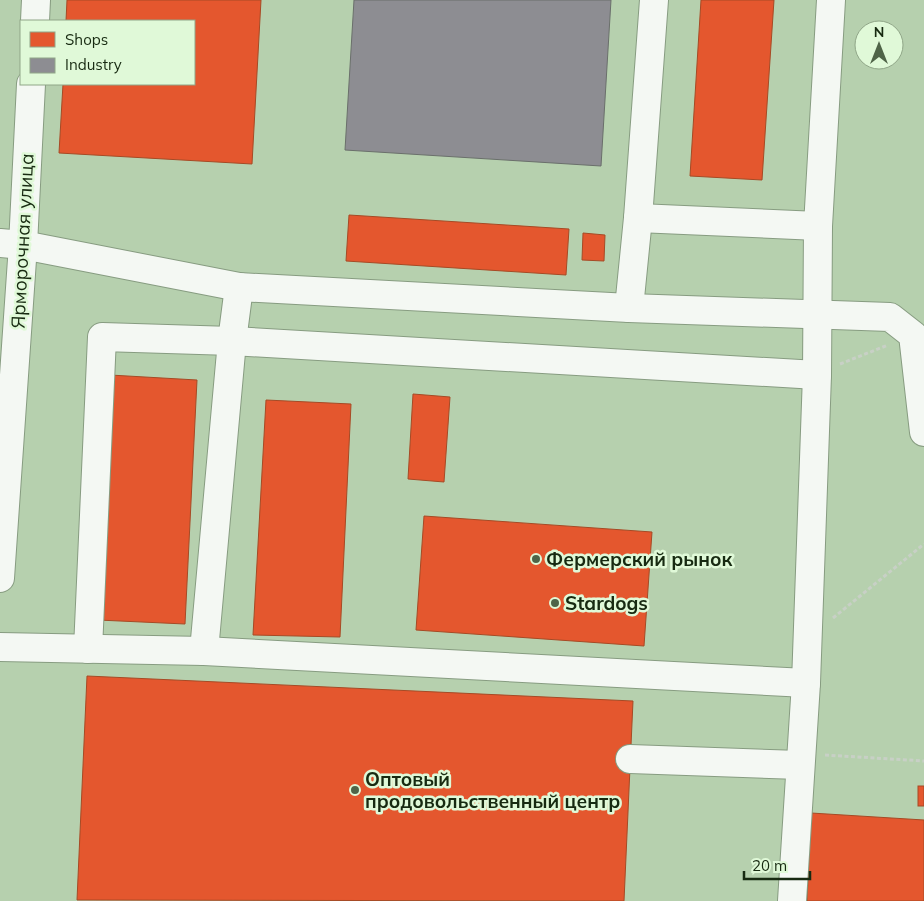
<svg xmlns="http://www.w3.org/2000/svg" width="924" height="901" font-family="Mulish,sans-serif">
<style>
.shops{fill:#e4572e;stroke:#a64a25}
.industry{fill:#8d8d92;stroke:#6a6f6b}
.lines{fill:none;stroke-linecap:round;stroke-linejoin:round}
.minor-casing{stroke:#879c81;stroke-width:30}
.path{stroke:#c8d0c6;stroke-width:3;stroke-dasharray:4 2.5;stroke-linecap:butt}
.minor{stroke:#f4f8f3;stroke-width:28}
.poi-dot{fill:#4f6448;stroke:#e0f9d8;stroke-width:2}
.labels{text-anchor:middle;stroke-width:5;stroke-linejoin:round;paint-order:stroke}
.street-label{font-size:19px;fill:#172a11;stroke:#e0f9d8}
.poi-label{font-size:19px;font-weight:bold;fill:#172a11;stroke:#e0f9d8;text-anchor:start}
</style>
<rect width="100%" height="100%" fill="#b6d0ae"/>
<!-- shops -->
<g class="shops">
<path d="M 67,0 L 261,0 L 252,164 L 59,153 L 63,84 L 194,84 L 194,21 L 66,21 Z"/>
<path d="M 701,0 L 774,0 L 762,180 L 690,176 Z"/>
<path d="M 349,215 L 569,229 L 566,275 L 346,261 Z"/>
<path d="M 583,233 L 605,235 L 604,261 L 582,260 Z"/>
<path d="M 110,375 L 197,380 L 185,624 L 98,620 Z"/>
<path d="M 413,394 L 450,397 L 444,482 L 408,479 Z"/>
<path d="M 266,400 L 351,404 L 340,637 L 253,635 Z"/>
<path d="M 424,516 L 652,532 L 644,646 L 416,630 Z"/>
<path d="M 87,676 L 633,701 L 624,901 L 77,900 Z"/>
<rect x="918" y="786" width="6" height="20"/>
<path d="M 811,813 L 924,820 L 924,901 L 807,901 Z"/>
</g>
<!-- industry -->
<path class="industry" d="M 354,0 L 611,0 L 601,166 L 345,150 Z"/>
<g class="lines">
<defs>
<g id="minor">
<path d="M 35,21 L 36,0"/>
<path d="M 638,218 L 818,226"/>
<path d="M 0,243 L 23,245 L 239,287 L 629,308 L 890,317 L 913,335 L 924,432"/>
<path d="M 629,308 L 638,218 L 654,0"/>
<path d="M 0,578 L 23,245 L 31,84"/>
<path d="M 0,647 L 204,651 L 806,683"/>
<path d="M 88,649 L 102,337 L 232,341 L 817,375"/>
<path d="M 204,651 L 232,341 L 239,287"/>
<path d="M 630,759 L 800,765"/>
<path d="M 792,901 L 806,683 L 817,375 L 818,226 L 831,0"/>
</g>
</defs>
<!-- minor casing -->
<use href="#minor" class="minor-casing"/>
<!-- path -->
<g class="path">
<path d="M 840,364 L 888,345"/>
<path d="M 833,618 L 924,544"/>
<path d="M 825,755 L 924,761"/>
</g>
<!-- minor -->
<use href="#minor" class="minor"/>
</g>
<!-- markers -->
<g class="poi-dot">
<circle cx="536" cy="559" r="5"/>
<circle cx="555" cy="603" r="5"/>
<circle cx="355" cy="790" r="5"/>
</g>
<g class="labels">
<!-- street labels -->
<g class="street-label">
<text transform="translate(22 241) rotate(-87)" y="7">Ярморочная улица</text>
</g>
<!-- poi labels -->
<g class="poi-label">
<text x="546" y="566">Фермерский рынок</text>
<text x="565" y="610">Stardogs</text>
<text x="365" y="786">Оптовый<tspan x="365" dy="22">продовольственный центр</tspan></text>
</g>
</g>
<!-- legend -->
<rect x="20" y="20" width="175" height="65" fill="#e0f9d8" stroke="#90a688"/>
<rect x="30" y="32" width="25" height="15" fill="#e4572e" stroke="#90a688"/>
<text x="65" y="45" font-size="15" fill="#172a11">Shops</text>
<rect x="30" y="58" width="25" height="15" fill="#8d8d92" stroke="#90a688"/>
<text x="65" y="70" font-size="15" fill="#172a11">Industry</text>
<!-- north arrow -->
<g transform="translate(879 45)"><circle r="24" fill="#e0f9d8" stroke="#90a688"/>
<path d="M0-4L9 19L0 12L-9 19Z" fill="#4f6448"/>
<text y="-8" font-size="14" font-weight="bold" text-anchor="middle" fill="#172a11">N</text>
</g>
<!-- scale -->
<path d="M744 871v8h66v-8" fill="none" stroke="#172a11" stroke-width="2.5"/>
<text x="752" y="871" font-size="15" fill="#172a11" stroke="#e0f9d8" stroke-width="4" paint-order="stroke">20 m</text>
</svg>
